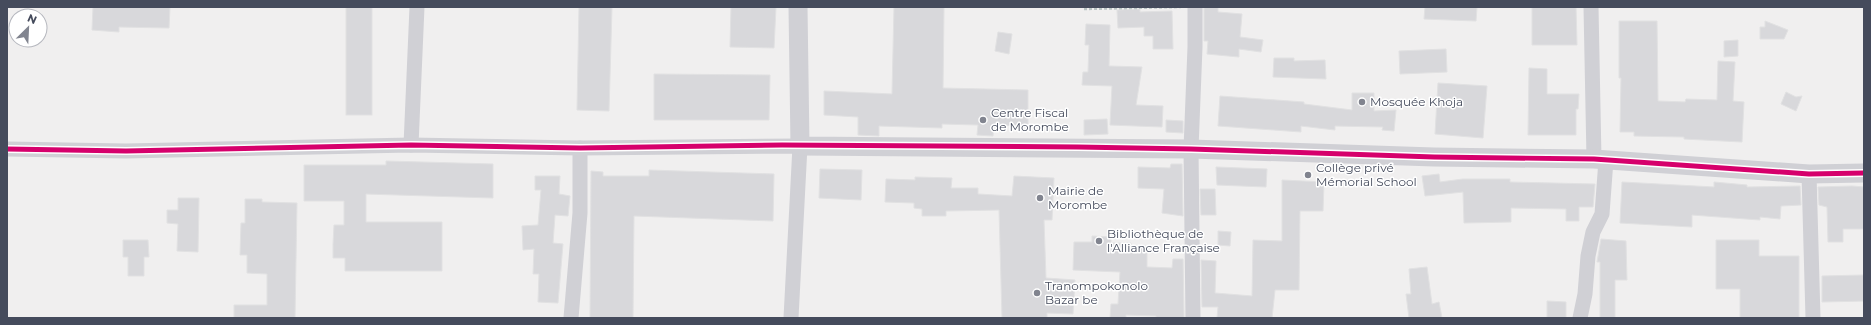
<svg xmlns="http://www.w3.org/2000/svg" width="1871" height="325" font-family="Montserrat,sans-serif">
<style>
.building{fill:#d8d8db;stroke:#e1e1e2}
.lines{fill:none;stroke-linecap:round;stroke-linejoin:round}
.path{stroke:#bac5c5;stroke-width:2.5;stroke-dasharray:3 2;stroke-linecap:butt}
.minor{stroke:#d0d0d5;stroke-width:15}
.tertiary{stroke:#d0d0d5;stroke-width:19}
.cycleway-casing{stroke:#fff;stroke-width:8}
.cycleway{stroke:#d6006c;stroke-width:5}
.poi-dot{fill:#81848f;stroke:#fff;stroke-width:1.5}
.labels{text-anchor:middle;stroke-width:3;stroke-linejoin:round;paint-order:stroke}
.poi-label{font-size:12px;fill:#454b5c;stroke:#fff;text-anchor:start}
</style>
<rect width="100%" height="100%" fill="#f0efef"/>
<!-- building -->
<g class="building">
<path d="M 93,7 L 170,7 L 169,28 L 119,27 L 119,32 L 92,30 Z"/>
<rect x="346" y="7" width="26" height="108"/>
<path d="M 579,7 L 612,7 L 609,111 L 577,110 Z"/>
<path d="M 731,7 L 776,7 L 774,48 L 730,47 Z"/>
<path d="M 894,7 L 944,7 L 943,88 L 1028,90 L 1028,126 L 994,125 L 993,136 L 977,135 L 978,125 L 942,124 L 942,128 L 879,126 L 879,136 L 858,135 L 858,117 L 824,115 L 824,91 L 892,94 Z"/>
<path d="M 1204,7 L 1218,7 L 1218,12 L 1242,14 L 1240,37 L 1263,40 L 1261,52 L 1239,49 L 1239,57 L 1207,54 L 1208,41 L 1204,41 Z"/>
<path d="M 1425,7 L 1477,7 L 1476,21 L 1424,19 Z"/>
<path d="M 1532,7 L 1576,7 L 1577,45 L 1532,45 Z"/>
<path d="M 1140,9 L 1140,12 L 1172,11 L 1173,49 L 1153,49 L 1153,36 L 1144,36 L 1144,27 L 1118,28 L 1117,10 Z"/>
<path d="M 1619,21 L 1657,21 L 1658,101 L 1685,102 L 1686,99 L 1717,100 L 1718,61 L 1735,62 L 1733,101 L 1744,102 L 1742,142 L 1684,139 L 1684,137 L 1634,136 L 1634,132 L 1620,132 L 1621,78 L 1619,78 Z"/>
<path d="M 1765,21 L 1788,30 L 1784,39 L 1760,39 L 1760,27 L 1765,27 Z"/>
<path d="M 1086,24 L 1110,25 L 1109,66 L 1142,67 L 1136,105 L 1163,106 L 1162,127 L 1110,125 L 1112,86 L 1082,85 L 1083,72 L 1088,72 L 1089,45 L 1085,45 Z"/>
<path d="M 998,32 L 1012,34 L 1009,54 L 995,51 Z"/>
<path d="M 1738,40 L 1738,56 L 1724,57 L 1724,41 Z"/>
<path d="M 1446,49 L 1447,72 L 1400,74 L 1399,51 Z"/>
<path d="M 1274,58 L 1294,58 L 1294,61 L 1325,60 L 1326,79 L 1273,77 Z"/>
<path d="M 1529,68 L 1547,69 L 1547,94 L 1579,94 L 1578,109 L 1576,109 L 1576,135 L 1528,135 Z"/>
<path d="M 654,74 L 770,75 L 769,120 L 654,120 Z"/>
<path d="M 1438,83 L 1487,86 L 1483,138 L 1435,134 Z"/>
<path d="M 1786,92 L 1796,97 L 1802,96 L 1796,111 L 1781,104 Z"/>
<path d="M 1352,93 L 1374,93 L 1374,111 L 1396,110 L 1394,131 L 1382,130 L 1383,127 L 1335,126 L 1335,130 L 1301,126 L 1301,132 L 1218,126 L 1220,96 L 1304,102 L 1304,104 L 1352,110 Z"/>
<path d="M 1107,119 L 1108,134 L 1084,135 L 1084,120 Z"/>
<path d="M 1166,120 L 1183,121 L 1183,133 L 1166,132 Z"/>
<path d="M 386,161 L 493,164 L 493,198 L 366,194 L 366,222 L 442,222 L 442,271 L 345,271 L 345,258 L 333,258 L 333,245 L 334,225 L 344,225 L 344,201 L 304,201 L 304,165 L 386,165 Z"/>
<path d="M 1171,164 L 1182,164 L 1183,216 L 1162,213 L 1164,189 L 1138,188 L 1138,167 L 1170,168 Z"/>
<path d="M 1216,167 L 1267,169 L 1266,187 L 1217,185 Z"/>
<path d="M 820,169 L 862,170 L 861,200 L 819,198 Z"/>
<path d="M 649,170 L 774,174 L 773,221 L 634,216 L 633,318 L 590,318 L 591,171 L 603,172 L 603,176 L 649,176 Z"/>
<path d="M 1439,174 L 1440,182 L 1463,179 L 1510,179 L 1510,182 L 1595,184 L 1593,207 L 1579,207 L 1579,221 L 1566,221 L 1566,209 L 1511,208 L 1511,222 L 1464,223 L 1463,192 L 1425,196 L 1422,176 Z"/>
<path d="M 535,176 L 560,176 L 559,194 L 570,196 L 568,216 L 555,215 L 553,243 L 563,244 L 558,303 L 538,302 L 539,274 L 533,274 L 534,249 L 523,250 L 522,226 L 538,225 L 541,190 L 535,190 Z"/>
<path d="M 1014,176 L 1054,178 L 1052,220 L 1044,220 L 1046,278 L 1075,280 L 1073,314 L 1047,313 L 1047,318 L 1002,318 L 999,210 L 946,211 L 946,216 L 922,216 L 922,209 L 914,208 L 914,203 L 885,202 L 886,179 L 915,180 L 915,177 L 952,178 L 951,188 L 978,188 L 978,194 L 1012,196 Z"/>
<path d="M 1282,180 L 1324,182 L 1323,211 L 1300,211 L 1299,290 L 1275,290 L 1272,318 L 1217,318 L 1218,307 L 1202,307 L 1201,260 L 1216,261 L 1215,293 L 1252,296 L 1253,240 L 1282,241 Z"/>
<path d="M 1622,182 L 1714,187 L 1714,182 L 1747,185 L 1747,187 L 1800,186 L 1801,205 L 1781,206 L 1780,219 L 1760,217 L 1760,220 L 1692,215 L 1692,227 L 1620,223 Z"/>
<path d="M 1852,186 L 1864,187 L 1864,229 L 1843,229 L 1843,242 L 1828,242 L 1827,207 L 1819,205 L 1818,187 Z"/>
<path d="M 1200,189 L 1215,189 L 1216,215 L 1201,215 Z"/>
<path d="M 178,198 L 199,198 L 198,252 L 177,251 L 178,224 L 167,223 L 167,210 L 178,210 Z"/>
<path d="M 245,199 L 262,199 L 262,202 L 297,203 L 295,318 L 234,318 L 234,305 L 267,305 L 267,274 L 247,273 L 247,255 L 240,255 L 241,223 L 245,223 Z"/>
<path d="M 1218,231 L 1231,232 L 1230,246 L 1218,245 Z"/>
<path d="M 1092,236 L 1111,237 L 1111,243 L 1131,243 L 1131,246 L 1147,246 L 1147,267 L 1172,268 L 1173,259 L 1183,259 L 1184,318 L 1156,318 L 1156,316 L 1126,315 L 1126,318 L 1110,318 L 1111,304 L 1118,304 L 1120,272 L 1073,270 L 1074,242 L 1092,242 Z"/>
<path d="M 1601,239 L 1626,241 L 1627,280 L 1615,280 L 1615,318 L 1600,318 L 1600,262 L 1597,262 Z"/>
<path d="M 123,240 L 148,240 L 149,257 L 144,257 L 144,276 L 128,276 L 128,257 L 123,257 Z"/>
<path d="M 1716,240 L 1759,240 L 1759,256 L 1799,256 L 1799,318 L 1740,318 L 1740,289 L 1716,289 Z"/>
<path d="M 1427,267 L 1432,304 L 1439,302 L 1442,318 L 1409,318 L 1406,294 L 1411,294 L 1409,269 Z"/>
<path d="M 1864,275 L 1864,301 L 1822,302 L 1822,276 Z"/>
<path d="M 1547,301 L 1566,302 L 1566,318 L 1547,318 Z"/>
</g>
<g class="lines">
<!-- path -->
<path class="path" d="M 1084,9 L 1181,7"/>
<!-- minor -->
<g class="minor">
<path d="M 1591,7 L 1594,159"/>
<path d="M 411,145 L 417,7"/>
<path d="M 7,149 L 126,151 L 411,145 L 580,148 L 800,146 L 791,318"/>
<path d="M 1809,174 L 1813,318"/>
<path d="M 571,318 L 580,213 L 580,148"/>
<path d="M 1193,318 L 1191,149 L 1195,47 L 1195,7"/>
<path d="M 1580,318 L 1585,294 L 1588,256 L 1593,232 L 1602,214 L 1606,160"/>
</g>
<!-- tertiary -->
<path class="tertiary" d="M 798,7 L 800,146 L 1191,149 L 1434,157 L 1594,159 L 1809,174 L 1864,173"/>
<defs>
<path id="cycleway" d="M 7,149 L 126,151 L 411,145 L 580,148 L 782,145 L 1078,147 L 1191,149 L 1434,157 L 1594,159 L 1809,174 L 1864,173"/>
</defs>
<!-- cycleway casing -->
<use href="#cycleway" class="cycleway-casing"/>
<!-- cycleway -->
<use href="#cycleway" class="cycleway"/>
</g>
<!-- markers -->
<g class="poi-dot">
<circle cx="1362" cy="102" r="4"/>
<circle cx="983" cy="120" r="4"/>
<circle cx="1308" cy="175" r="4"/>
<circle cx="1040" cy="198" r="4"/>
<circle cx="1099" cy="241" r="4"/>
<circle cx="1037" cy="293" r="4"/>
</g>
<g class="labels">
<!-- poi labels -->
<g class="poi-label">
<text x="1370" y="106">Mosquée Khoja</text>
<text x="991" y="117">Centre Fiscal<tspan x="991" dy="14">de Morombe</tspan></text>
<text x="1316" y="172">Collège privé<tspan x="1316" dy="14">Mémorial School</tspan></text>
<text x="1048" y="195">Mairie de<tspan x="1048" dy="14">Morombe</tspan></text>
<text x="1107" y="238">Bibliothèque de<tspan x="1107" dy="14">l'Alliance Française</tspan></text>
<text x="1045" y="290">Tranompokonolo<tspan x="1045" dy="14">Bazar be</tspan></text>
</g>
</g>
<!-- border -->
<rect width="1871" height="325" fill="none" stroke="#454b5c" stroke-width="16"/>
<!-- north arrow -->
<g transform="translate(28 28) rotate(24)"><circle r="19" fill="#ffffff" stroke="#b5b7be"/>
<path d="M0-3L7 15L0 10L-7 15Z" fill="#81848f"/>
<text y="-6" font-size="11" font-weight="bold" text-anchor="middle" fill="#454b5c">N</text>
</g>
</svg>
